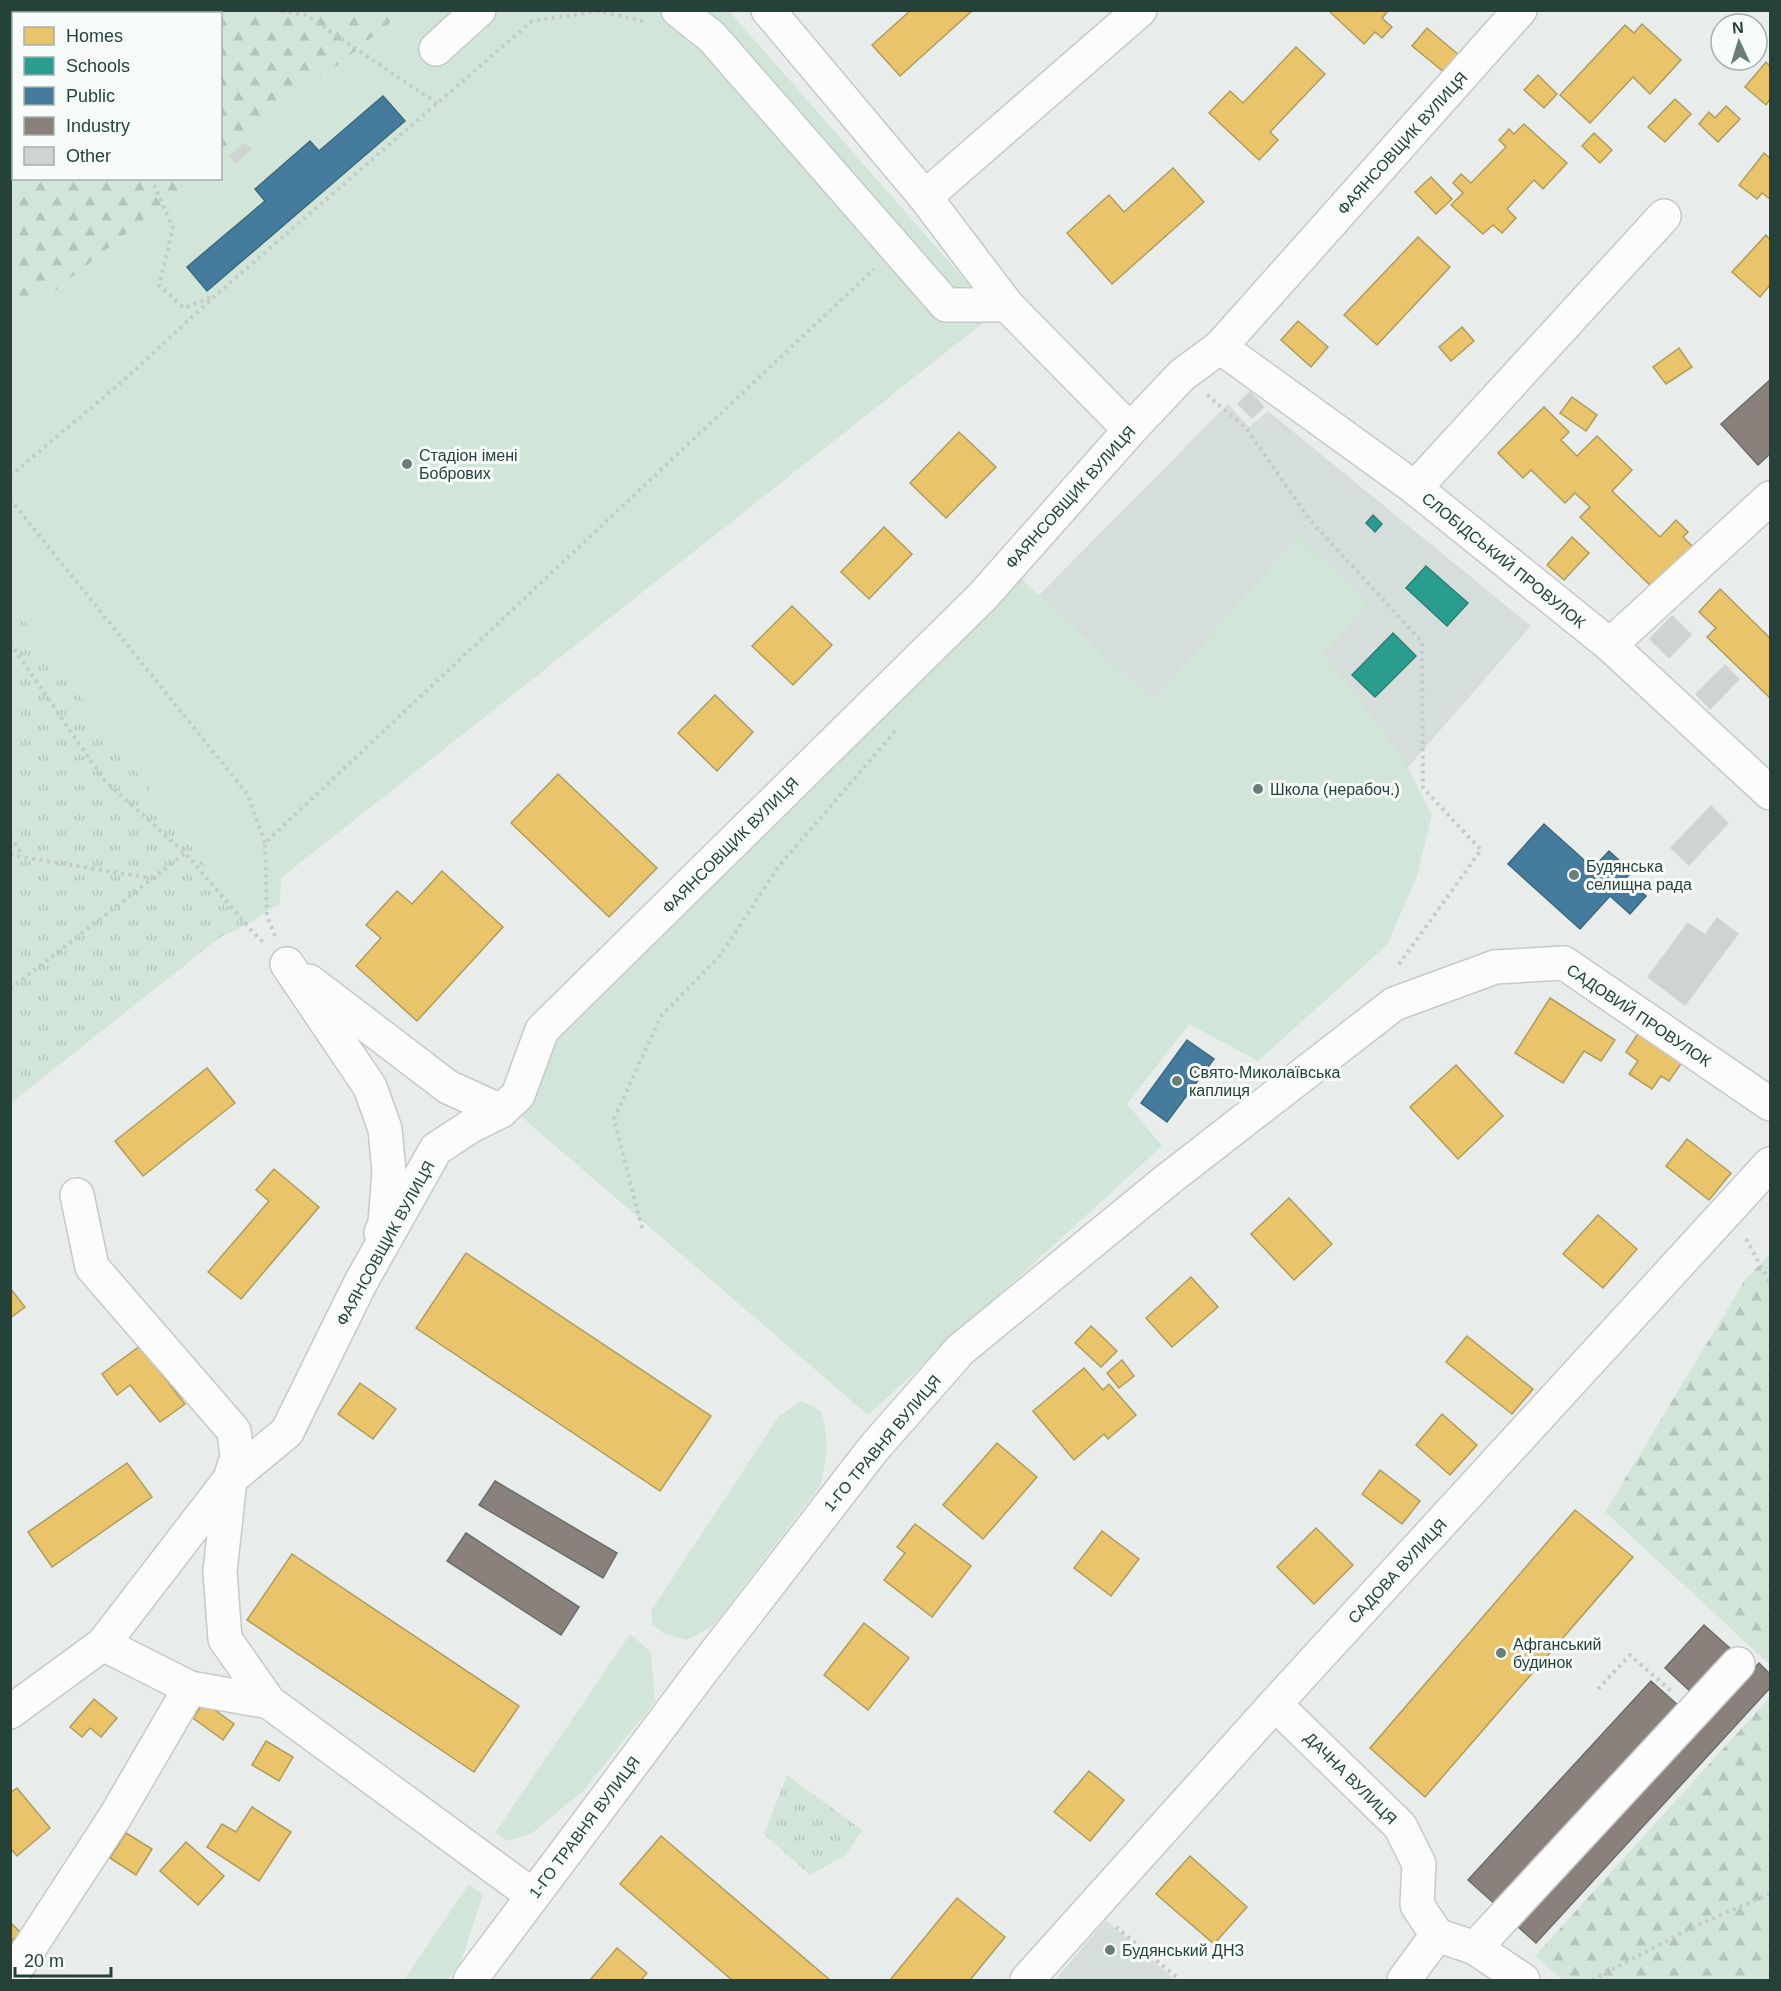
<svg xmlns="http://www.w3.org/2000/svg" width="1781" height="1991" font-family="Helvetica,sans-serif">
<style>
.built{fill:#d6dedb}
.grass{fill:#d1e6d8}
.forest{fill:url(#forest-firs)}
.park{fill:url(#park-tufts)}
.homes{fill:#e9c46a;stroke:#ae9d5c;stroke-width:1.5}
.schools{fill:#2a9d8f;stroke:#288276;stroke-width:1.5}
.public{fill:#457b9d;stroke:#3b6a7f;stroke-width:1.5}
.industry{fill:#8a817c;stroke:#6b6e68;stroke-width:1.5}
.building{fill:#cfd4d2;stroke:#d1d6d4;stroke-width:1.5}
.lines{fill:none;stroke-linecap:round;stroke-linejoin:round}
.minor-casing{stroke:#c5cac8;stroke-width:36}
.path{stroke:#c3ccca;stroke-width:4;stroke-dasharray:3 4.5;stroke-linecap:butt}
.minor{stroke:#fcfcfc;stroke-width:33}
.poi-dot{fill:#697e78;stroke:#f7fbf9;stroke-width:2}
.labels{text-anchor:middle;stroke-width:6;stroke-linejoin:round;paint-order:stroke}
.street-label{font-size:16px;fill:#24423a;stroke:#f7fbf9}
.poi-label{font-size:16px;fill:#24423a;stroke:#f7fbf9;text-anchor:start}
</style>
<defs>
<pattern id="forest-firs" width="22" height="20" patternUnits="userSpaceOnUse" patternTransform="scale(1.5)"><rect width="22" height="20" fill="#d1e6d8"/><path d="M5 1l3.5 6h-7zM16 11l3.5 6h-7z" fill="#b3c6ba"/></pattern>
<pattern id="park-tufts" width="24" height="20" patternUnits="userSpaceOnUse" patternTransform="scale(1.5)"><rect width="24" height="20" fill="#d1e6d8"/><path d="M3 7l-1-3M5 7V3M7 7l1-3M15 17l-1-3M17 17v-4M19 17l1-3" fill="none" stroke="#b3c6ba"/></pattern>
</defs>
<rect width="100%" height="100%" fill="#e8edeb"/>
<!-- built -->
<g class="built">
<path d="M 1228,404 L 1249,427 L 1268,411 L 1531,626 L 1274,921 L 978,657 Z"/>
<path d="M 1106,1920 L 1175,1980 L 1055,1980 Z"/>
</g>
<!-- grass -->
<g class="grass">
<path d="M 405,11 L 729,11 L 973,289 L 983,323 L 281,878 L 280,903 L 249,923 L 11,603 L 11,326 L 194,179 L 220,178 L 221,158 Z"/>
<path d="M 1298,536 L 1368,604 L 1323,653 L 1404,760 L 1432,815 L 1417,876 L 1387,945 L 1258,1061 L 1189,1024 L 1127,1104 L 1162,1146 L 868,1415 L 517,1113 L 543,1029 L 1015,573 L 1153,700 Z"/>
<path d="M 801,1401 L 821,1411 C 830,1442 827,1455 820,1486 L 714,1625 L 687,1640 L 665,1634 L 652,1625 L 651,1611 L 779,1416 Z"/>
<path d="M 630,1634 L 651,1652 L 655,1702 L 583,1791 L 531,1834 L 508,1841 L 495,1833 Z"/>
<path d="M 469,1884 L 483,1894 L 461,1962 L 447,1980 L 404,1980 Z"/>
</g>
<!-- forest -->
<g class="forest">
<path d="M 11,10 L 405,10 L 405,11 L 221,158 L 220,14 L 14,14 L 14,178 L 194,179 L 11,326 Z"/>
<path d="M 1770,1254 L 1770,1665 L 1605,1512 L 1745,1280 Z"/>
<path d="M 1770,1697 L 1770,1980 L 1562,1980 L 1535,1956 Z"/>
</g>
<!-- park -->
<g class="park">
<path d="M 11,603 L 249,923 L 219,938 L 11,1103 Z"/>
<path d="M 787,1775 L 862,1830 L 846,1855 L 810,1875 L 764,1834 Z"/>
</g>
<!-- homes -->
<g class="homes">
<path d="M 911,10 L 973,10 L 900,76 L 872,45 Z"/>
<path d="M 1328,10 L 1389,10 L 1382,18 L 1392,27 L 1382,38 L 1375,32 L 1364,44 Z"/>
<path d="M 1642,24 L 1681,60 L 1650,94 L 1633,77 L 1590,123 L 1560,95 L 1625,25 L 1634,33 Z"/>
<path d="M 1427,28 L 1460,56 L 1445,73 L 1412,46 Z"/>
<path d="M 1296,47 L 1325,74 L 1270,132 L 1278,140 L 1259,160 L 1209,113 L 1230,91 L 1243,103 Z"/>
<path d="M 1766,62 L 1770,66 L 1770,99 L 1766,105 L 1745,87 Z"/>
<path d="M 1538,75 L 1557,94 L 1544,108 L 1524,90 Z"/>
<path d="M 1675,99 L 1691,114 L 1665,142 L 1648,127 Z"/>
<path d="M 1726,106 L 1740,119 L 1718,142 L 1699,124 L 1709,112 L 1715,118 Z"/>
<path d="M 1524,124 L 1567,163 L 1543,189 L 1534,180 L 1507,209 L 1516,218 L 1502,233 L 1493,225 L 1483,234 L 1451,205 L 1463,193 L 1453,183 L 1461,174 L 1471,183 L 1506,147 L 1499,140 L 1509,129 L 1514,134 Z"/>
<path d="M 1594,133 L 1612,150 L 1600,163 L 1582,146 Z"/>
<path d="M 1764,153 L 1770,158 L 1770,199 L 1762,193 L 1757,199 L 1739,185 Z"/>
<path d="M 1173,168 L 1204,202 L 1112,284 L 1067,233 L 1109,195 L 1124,212 Z"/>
<path d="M 1431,177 L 1452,199 L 1436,214 L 1415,192 Z"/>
<path d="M 1766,235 L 1770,240 L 1770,285 L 1760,297 L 1732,272 Z"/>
<path d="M 1418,237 L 1450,267 L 1377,345 L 1344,315 Z"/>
<path d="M 1298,321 L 1328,347 L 1311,367 L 1281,340 Z"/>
<path d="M 1462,327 L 1474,341 L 1451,361 L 1439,347 Z"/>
<path d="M 1679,348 L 1692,367 L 1666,384 L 1653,367 Z"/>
<path d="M 1572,397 L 1597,415 L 1586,431 L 1560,413 Z"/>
<path d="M 1544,407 L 1569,432 L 1561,440 L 1577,456 L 1597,436 L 1632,470 L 1612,491 L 1660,537 L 1676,520 L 1688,532 L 1683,537 L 1696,550 L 1656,591 L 1580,517 L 1590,507 L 1575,493 L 1565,503 L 1531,470 L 1523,478 L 1498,453 Z"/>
<path d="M 959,432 L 996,467 L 946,518 L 910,483 Z"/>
<path d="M 884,527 L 912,554 L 869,599 L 841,572 Z"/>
<path d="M 1572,537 L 1589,553 L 1564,580 L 1547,565 Z"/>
<path d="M 1720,589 L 1770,638 L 1770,698 L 1707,637 L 1716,628 L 1699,612 Z"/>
<path d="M 792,606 L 832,645 L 793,685 L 752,646 Z"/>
<path d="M 715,695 L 753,732 L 717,771 L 678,733 Z"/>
<path d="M 558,774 L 657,868 L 609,917 L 511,823 Z"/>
<path d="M 442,871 L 503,927 L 417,1021 L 356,966 L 381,938 L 366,925 L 397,891 L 412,904 Z"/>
<path d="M 1550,998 L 1615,1040 L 1601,1061 L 1584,1051 L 1563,1083 L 1515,1053 Z"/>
<path d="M 1639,1032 L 1683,1061 L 1669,1081 L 1661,1076 L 1652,1089 L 1629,1074 L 1638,1061 L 1626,1052 Z"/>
<path d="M 1456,1065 L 1503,1116 L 1458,1159 L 1410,1107 Z"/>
<path d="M 207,1068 L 235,1103 L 143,1176 L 115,1141 Z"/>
<path d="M 1687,1139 L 1731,1173 L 1709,1200 L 1666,1166 Z"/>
<path d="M 274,1169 L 319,1207 L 241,1299 L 208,1272 L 269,1201 L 256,1190 Z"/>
<path d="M 1289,1198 L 1332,1244 L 1294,1280 L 1251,1234 Z"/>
<path d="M 1598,1215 L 1637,1249 L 1603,1288 L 1563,1254 Z"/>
<path d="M 466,1253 L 711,1416 L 660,1491 L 416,1328 Z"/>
<path d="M 1191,1277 L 1218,1307 L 1172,1347 L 1146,1318 Z"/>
<path d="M 10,1288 L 25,1307 L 10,1318 Z"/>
<path d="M 1091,1326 L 1117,1351 L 1101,1367 L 1075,1343 Z"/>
<path d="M 1467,1336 L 1533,1389 L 1512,1414 L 1446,1362 Z"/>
<path d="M 140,1346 L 185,1404 L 160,1422 L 130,1385 L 117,1395 L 102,1374 Z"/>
<path d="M 1122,1360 L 1134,1376 L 1119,1388 L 1107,1373 Z"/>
<path d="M 1084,1368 L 1103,1390 L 1109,1384 L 1136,1415 L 1108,1439 L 1104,1434 L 1074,1460 L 1033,1411 Z"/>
<path d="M 360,1383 L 396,1409 L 373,1439 L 338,1414 Z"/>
<path d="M 1442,1414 L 1477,1445 L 1450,1475 L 1416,1445 Z"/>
<path d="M 997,1443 L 1037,1477 L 983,1539 L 943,1505 Z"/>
<path d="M 127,1463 L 152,1497 L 52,1567 L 28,1532 Z"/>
<path d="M 1380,1470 L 1420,1501 L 1402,1524 L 1362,1494 Z"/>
<path d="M 1575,1510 L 1633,1557 L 1425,1797 L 1370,1748 Z"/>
<path d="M 915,1524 L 971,1566 L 932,1617 L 884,1580 L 905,1553 L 897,1547 Z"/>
<path d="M 1316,1528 L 1353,1565 L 1314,1604 L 1277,1567 Z"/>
<path d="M 1102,1531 L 1139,1559 L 1111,1596 L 1074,1568 Z"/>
<path d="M 292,1554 L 519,1706 L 474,1772 L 247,1620 Z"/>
<path d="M 864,1623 L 909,1658 L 868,1710 L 824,1675 Z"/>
<path d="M 94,1699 L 117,1718 L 101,1737 L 90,1728 L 82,1737 L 70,1727 Z"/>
<path d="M 204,1702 L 234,1724 L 223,1740 L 193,1718 Z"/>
<path d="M 266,1741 L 293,1757 L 279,1781 L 252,1765 Z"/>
<path d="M 1089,1771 L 1124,1800 L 1090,1841 L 1054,1812 Z"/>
<path d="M 17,1788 L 50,1828 L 17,1856 L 10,1848 L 10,1793 Z"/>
<path d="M 252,1807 L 291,1832 L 259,1881 L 207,1847 L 222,1824 L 236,1832 Z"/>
<path d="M 126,1833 L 152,1849 L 136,1875 L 110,1858 Z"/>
<path d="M 661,1836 L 830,1980 L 732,1980 L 620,1884 Z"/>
<path d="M 186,1842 L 224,1876 L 198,1905 L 160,1871 Z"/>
<path d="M 1190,1856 L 1247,1907 L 1214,1944 L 1156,1894 Z"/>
<path d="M 957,1898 L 1005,1937 L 970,1980 L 890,1980 Z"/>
<path d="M 10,1922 L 21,1933 L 10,1942 Z"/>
<path d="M 617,1948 L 647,1973 L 641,1980 L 590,1980 Z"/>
</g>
<!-- schools -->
<g class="schools">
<path d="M 1373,515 L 1382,524 L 1375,532 L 1366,523 Z"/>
<path d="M 1426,566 L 1468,603 L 1447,626 L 1406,588 Z"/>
<path d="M 1393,633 L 1416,656 L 1375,697 L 1352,675 Z"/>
</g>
<!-- public -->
<g class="public">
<path d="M 383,96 L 405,121 L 207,291 L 187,267 L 265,201 L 255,189 L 310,141 L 319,151 Z"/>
<path d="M 1544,824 L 1593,868 L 1609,851 L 1632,872 L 1626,878 L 1646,896 L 1630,914 L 1610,896 L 1580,929 L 1508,864 Z"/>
<path d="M 1187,1040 L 1214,1059 L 1167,1122 L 1141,1103 Z"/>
</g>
<!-- industry -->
<g class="industry">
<path d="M 1770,380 L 1770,454 L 1758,465 L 1721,424 Z"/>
<path d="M 495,1481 L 617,1553 L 603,1578 L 479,1505 Z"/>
<path d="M 466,1533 L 579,1607 L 561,1635 L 447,1561 Z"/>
<path d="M 1704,1625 L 1732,1650 L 1692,1693 L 1665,1668 Z"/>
<path d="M 1759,1663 L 1770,1674 L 1770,1688 L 1536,1943 L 1517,1926 Z"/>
<path d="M 1651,1681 L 1680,1707 L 1497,1906 L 1468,1880 Z"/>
</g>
<!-- building -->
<g class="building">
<path d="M 245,143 L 251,149 L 236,163 L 230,156 Z"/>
<path d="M 1250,392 L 1264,407 L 1252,418 L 1238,404 Z"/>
<path d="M 1672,616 L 1691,635 L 1669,658 L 1650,639 Z"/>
<path d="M 1725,665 L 1739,679 L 1710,709 L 1696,694 Z"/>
<path d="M 1711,806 L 1728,823 L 1689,865 L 1671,848 Z"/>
<path d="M 1717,918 L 1738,934 L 1685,1005 L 1648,977 L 1688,923 L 1705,935 Z"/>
</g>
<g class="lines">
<defs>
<g id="minor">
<path d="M 678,10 L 712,37 L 946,305 L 1007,305"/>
<path d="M 768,10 L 925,197 L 1007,305 L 1130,430"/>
<path d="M 436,49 L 479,10"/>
<path d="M 925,197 L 1140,10"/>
<path d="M 1220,347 L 1415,488 L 1610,645 L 1770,793"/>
<path d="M 1415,488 L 1664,216"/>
<path d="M 1610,645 L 1770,498"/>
<path d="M 287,964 L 370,1087 L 385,1129 L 389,1171 L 385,1223 L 381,1233"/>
<path d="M 309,981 L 448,1087 L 501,1111"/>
<path d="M 77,1195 L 92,1267 L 234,1431 L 237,1457 L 230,1479 L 220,1572 L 225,1639 L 269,1702 L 532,1895"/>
<path d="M 190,1688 L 269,1702"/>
<path d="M 1275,1704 L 1400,1826 L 1419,1864 L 1417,1905 L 1437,1935 L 1475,1948 L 1523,1980"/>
<path d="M 10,1712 L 103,1644 L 230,1479 L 287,1432 L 361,1282 L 436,1149 L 471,1126 L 501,1111 L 518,1095 L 542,1030 L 983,596 L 1130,430 L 1182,375 L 1220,347 L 1520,10"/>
<path d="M 1475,1948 L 1738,1664"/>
<path d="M 10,1978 L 115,1817 L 190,1688 L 103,1644"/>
<path d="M 470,1980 L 701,1672 L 874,1448 L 960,1350 L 1166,1181 L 1394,1004 L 1495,967 L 1564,963 L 1770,1104"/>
<path d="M 1027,1980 L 1275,1704 L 1770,1164"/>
<path d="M 1404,1980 L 1437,1935"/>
</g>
</defs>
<!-- minor casing -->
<use href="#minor" class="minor-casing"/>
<!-- path -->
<g class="path">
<path d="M 274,10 L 306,15 L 438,104"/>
<path d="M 10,136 L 14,135"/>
<path d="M 151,178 L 173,228 L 159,285 L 184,308 L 214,296"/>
<path d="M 1207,395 L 1246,428 L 1309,519 L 1422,642 L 1423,788 L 1481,850 L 1397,967"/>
<path d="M 10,476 L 124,380 L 217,294 L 532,21 L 599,11 L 647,22"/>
<path d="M 10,499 L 248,795 L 265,843"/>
<path d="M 10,643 L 104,780 L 185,853 L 251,930 L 264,943"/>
<path d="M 10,837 L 23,856"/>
<path d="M 10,855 L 151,878"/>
<path d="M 275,936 L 267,916 L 265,843 L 874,269"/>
<path d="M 10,989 L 185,853"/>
<path d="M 642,1228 L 614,1119 L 661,1016 L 719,957 L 779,866 L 898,728"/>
<path d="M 1746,1239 L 1770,1283"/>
<path d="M 1598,1689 L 1630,1655 L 1671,1691"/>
<path d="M 1116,1927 L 1180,1980"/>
<path d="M 1592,1980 L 1695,1926 L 1770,1894"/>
</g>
<!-- minor -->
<use href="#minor" class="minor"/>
</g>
<!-- markers -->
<g class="poi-dot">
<circle cx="407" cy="464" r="6"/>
<circle cx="1258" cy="789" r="6"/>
<circle cx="1574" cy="875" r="6"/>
<circle cx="1177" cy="1081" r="6"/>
<circle cx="1501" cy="1653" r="6"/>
<circle cx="1110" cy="1950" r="6"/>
</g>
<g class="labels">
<!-- street labels -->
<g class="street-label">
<text transform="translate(1402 143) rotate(-48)" y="6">ФАЯНСОВЩИК ВУЛИЦЯ</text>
<text transform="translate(1070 497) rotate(-48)" y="6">ФАЯНСОВЩИК ВУЛИЦЯ</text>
<text transform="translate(1504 560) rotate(39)" y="6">СЛОБІДСЬКИЙ ПРОВУЛОК</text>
<text transform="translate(730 845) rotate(-45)" y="6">ФАЯНСОВЩИК ВУЛИЦЯ</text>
<text transform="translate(1639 1015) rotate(34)" y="6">САДОВИЙ ПРОВУЛОК</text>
<text transform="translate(385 1243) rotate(-61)" y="6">ФАЯНСОВЩИК ВУЛИЦЯ</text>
<text transform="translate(882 1443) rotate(-50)" y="6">1-ГО ТРАВНЯ ВУЛИЦЯ</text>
<text transform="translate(1397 1571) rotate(-47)" y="6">САДОВА ВУЛИЦЯ</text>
<text transform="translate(1351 1778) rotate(45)" y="6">ДАЧНА ВУЛИЦЯ</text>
<text transform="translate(584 1827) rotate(-53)" y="6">1-ГО ТРАВНЯ ВУЛИЦЯ</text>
</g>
<!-- poi labels -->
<g class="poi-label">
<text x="419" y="461">Стадіон імені<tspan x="419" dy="18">Бобрових</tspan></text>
<text x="1270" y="795">Школа (нерабоч.)</text>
<text x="1586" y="872">Будянська<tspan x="1586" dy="18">селищна рада</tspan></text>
<text x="1189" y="1078">Свято-Миколаївська<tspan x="1189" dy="18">каплиця</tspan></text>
<text x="1513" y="1650">Афганський<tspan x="1513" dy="18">будинок</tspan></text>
<text x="1122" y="1956">Будянський ДНЗ</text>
</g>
</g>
<!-- border -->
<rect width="1781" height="1991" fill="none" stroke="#24423a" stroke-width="24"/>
<!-- legend -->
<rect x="12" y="12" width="210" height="168" fill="#f7fbf9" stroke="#a3b1ad" stroke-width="1.5"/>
<rect x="24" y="27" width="30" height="18" fill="#e9c46a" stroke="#a3b1ad" stroke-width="1.5"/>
<text x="66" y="42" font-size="18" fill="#24423a">Homes</text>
<rect x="24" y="57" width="30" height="18" fill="#2a9d8f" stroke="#a3b1ad" stroke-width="1.5"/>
<text x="66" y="72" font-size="18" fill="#24423a">Schools</text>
<rect x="24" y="87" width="30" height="18" fill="#457b9d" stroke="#a3b1ad" stroke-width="1.5"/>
<text x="66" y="102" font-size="18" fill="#24423a">Public</text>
<rect x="24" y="117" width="30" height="18" fill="#8a817c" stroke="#a3b1ad" stroke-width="1.5"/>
<text x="66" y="132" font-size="18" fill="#24423a">Industry</text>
<rect x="24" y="147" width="30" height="18" fill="#cfd4d2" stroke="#a3b1ad" stroke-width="1.5"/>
<text x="66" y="162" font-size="18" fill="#24423a">Other</text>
<!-- north arrow -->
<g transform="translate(1739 42) rotate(356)"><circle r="28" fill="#f7fbf9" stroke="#a3b1ad" stroke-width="1.5"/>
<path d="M0-4.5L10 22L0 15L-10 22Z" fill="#697e78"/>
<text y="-9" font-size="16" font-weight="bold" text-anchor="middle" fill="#24423a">N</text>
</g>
<!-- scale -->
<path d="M15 1967v9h96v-9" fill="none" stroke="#24423a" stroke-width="3"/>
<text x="24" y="1967" font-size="18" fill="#24423a" stroke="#f7fbf9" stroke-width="4.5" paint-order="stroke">20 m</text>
</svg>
